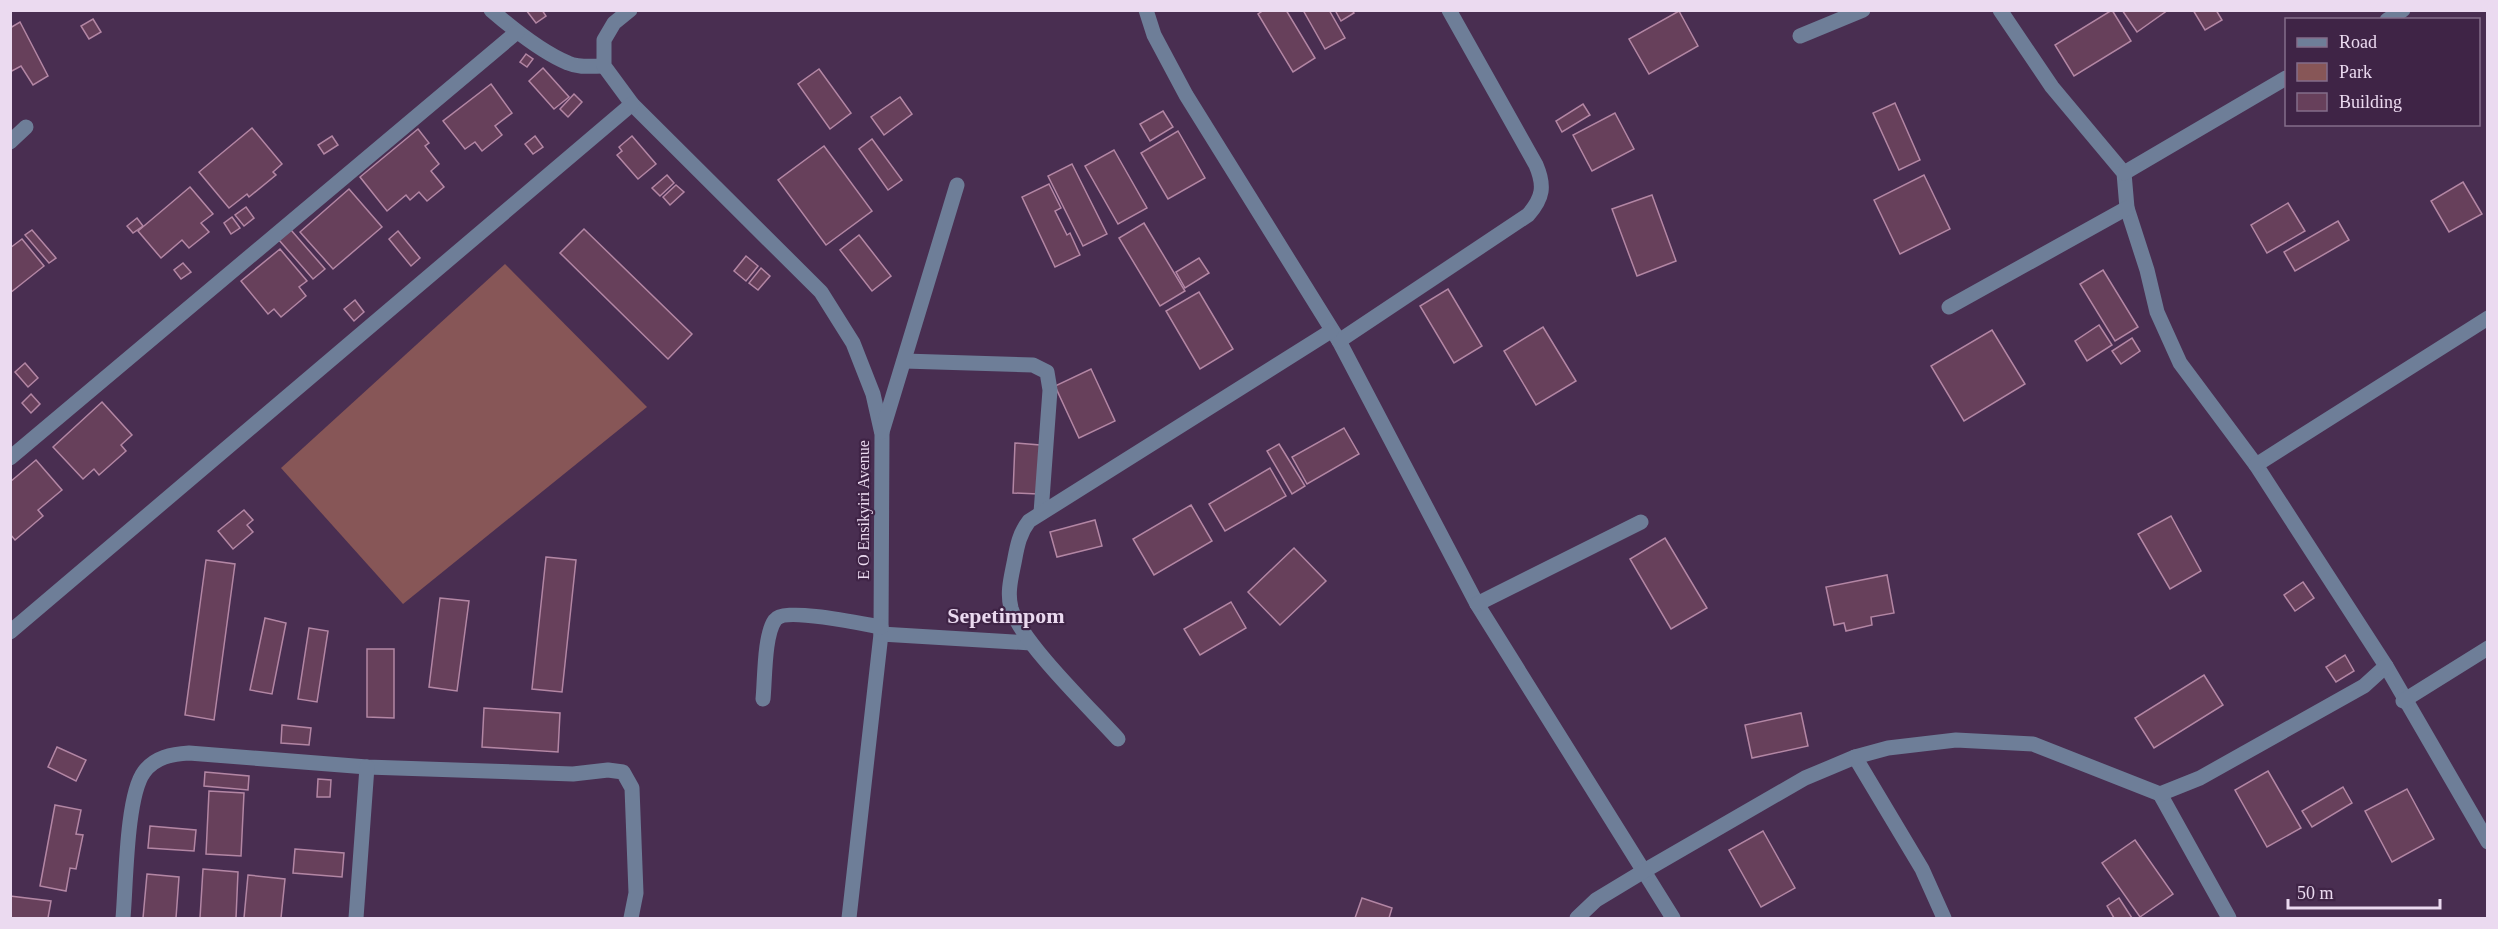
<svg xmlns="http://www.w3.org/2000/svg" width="2498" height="929" font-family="'Times New Roman',serif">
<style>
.green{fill:#875657}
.building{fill:#67405b;stroke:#b386a4;stroke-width:1.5}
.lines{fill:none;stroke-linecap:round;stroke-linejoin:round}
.minor{stroke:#6e7e98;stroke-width:15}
.labels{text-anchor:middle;stroke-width:4.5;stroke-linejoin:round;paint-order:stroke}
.street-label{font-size:16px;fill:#ebdaf0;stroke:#3f2446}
.district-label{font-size:22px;font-weight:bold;fill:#ebdaf0;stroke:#3f2446}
</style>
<rect width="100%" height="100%" fill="#492e51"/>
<!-- green -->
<path class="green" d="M 505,264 L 647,407 L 403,604 L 281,468 Z"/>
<!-- building -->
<g class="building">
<path d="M 526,10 L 542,10 L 546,16 L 536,23 Z"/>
<path d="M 1264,10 L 1286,10 L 1315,58 L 1293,72 L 1258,14 Z"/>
<path d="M 1303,10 L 1329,10 L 1345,38 L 1325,49 Z"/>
<path d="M 1335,10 L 1352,10 L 1354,13 L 1341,21 Z"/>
<path d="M 2112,10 L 2131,41 L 2074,76 L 2055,45 Z"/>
<path d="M 2122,10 L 2168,10 L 2137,32 Z"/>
<path d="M 2193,10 L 2216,10 L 2222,20 L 2205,30 Z"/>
<path d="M 1679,11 L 1698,46 L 1649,74 L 1629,39 Z"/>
<path d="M 93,19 L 101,32 L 89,39 L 81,26 Z"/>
<path d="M 20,22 L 48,76 L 33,85 L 21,66 L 10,72 L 10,28 Z"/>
<path d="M 526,54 L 533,59 L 527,67 L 520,62 Z"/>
<path d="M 543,68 L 569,97 L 554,109 L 529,81 Z"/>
<path d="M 819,69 L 851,113 L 830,129 L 798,84 Z"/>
<path d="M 491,84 L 512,113 L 495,126 L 502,135 L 482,151 L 475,142 L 465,149 L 443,121 Z"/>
<path d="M 574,94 L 582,102 L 568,117 L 560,109 Z"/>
<path d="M 900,97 L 912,114 L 884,135 L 871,117 Z"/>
<path d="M 1895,103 L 1920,160 L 1899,170 L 1873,113 Z"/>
<path d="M 1583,104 L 1590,115 L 1562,132 L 1556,121 Z"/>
<path d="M 1163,111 L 1173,127 L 1150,141 L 1140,124 Z"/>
<path d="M 1615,113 L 1634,149 L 1592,171 L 1573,135 Z"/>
<path d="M 252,128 L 282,164 L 273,172 L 276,175 L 249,197 L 247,194 L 229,208 L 199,172 Z"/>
<path d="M 418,129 L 429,143 L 425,146 L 439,164 L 431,171 L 444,187 L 427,201 L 419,192 L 410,200 L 406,195 L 387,211 L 360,177 Z"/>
<path d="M 1178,131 L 1205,178 L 1168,199 L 1141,153 Z"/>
<path d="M 332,136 L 338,145 L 324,154 L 318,145 Z"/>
<path d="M 535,136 L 543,147 L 533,154 L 525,144 Z"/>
<path d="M 632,136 L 656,164 L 638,179 L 617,155 L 622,151 L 619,147 Z"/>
<path d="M 872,139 L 902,180 L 888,190 L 859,149 Z"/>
<path d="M 824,146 L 872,211 L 826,245 L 778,180 Z"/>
<path d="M 1114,150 L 1147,208 L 1118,224 L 1085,166 Z"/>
<path d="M 1072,164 L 1107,234 L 1083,246 L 1048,176 Z"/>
<path d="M 667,175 L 674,183 L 660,196 L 652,188 Z"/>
<path d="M 1924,175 L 1950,229 L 1900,254 L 1874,200 Z"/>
<path d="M 2463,182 L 2482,214 L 2449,232 L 2431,201 Z"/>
<path d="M 1049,184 L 1061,208 L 1055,211 L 1067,235 L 1070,233 L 1080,255 L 1055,267 L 1022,197 Z"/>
<path d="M 676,185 L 684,192 L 670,205 L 663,197 Z"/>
<path d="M 190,187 L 213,214 L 201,223 L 209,232 L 189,248 L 182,240 L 161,258 L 138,231 Z"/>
<path d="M 349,189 L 382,227 L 333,269 L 300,232 Z"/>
<path d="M 1652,195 L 1676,261 L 1637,276 L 1612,209 Z"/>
<path d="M 2288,203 L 2305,231 L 2267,253 L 2251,225 Z"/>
<path d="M 246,207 L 254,218 L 244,226 L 235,215 Z"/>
<path d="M 232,217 L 240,228 L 231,234 L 224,223 Z"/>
<path d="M 137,218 L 143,226 L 133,233 L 127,226 Z"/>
<path d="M 2338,221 L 2349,240 L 2295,271 L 2284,252 Z"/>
<path d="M 1144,223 L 1185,291 L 1160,306 L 1119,238 Z"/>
<path d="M 584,229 L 692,334 L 668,359 L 560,253 Z"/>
<path d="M 32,230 L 56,258 L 49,263 L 25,235 Z"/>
<path d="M 291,230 L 325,269 L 313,279 L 279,240 Z"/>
<path d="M 398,231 L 420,258 L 411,266 L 389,239 Z"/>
<path d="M 859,235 L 891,276 L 872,291 L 840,250 Z"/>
<path d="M 22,239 L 44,266 L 10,293 L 10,248 Z"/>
<path d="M 280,249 L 307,281 L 299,287 L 306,296 L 281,317 L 274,309 L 268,314 L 241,281 Z"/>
<path d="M 746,256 L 758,266 L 746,281 L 734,271 Z"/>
<path d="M 1199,258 L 1209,273 L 1185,288 L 1176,272 Z"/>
<path d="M 183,263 L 191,272 L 181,279 L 174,270 Z"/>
<path d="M 761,268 L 770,276 L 758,290 L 749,283 Z"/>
<path d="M 2103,270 L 2138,327 L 2115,341 L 2080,284 Z"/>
<path d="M 1448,289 L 1482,346 L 1454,363 L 1420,306 Z"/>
<path d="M 1199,292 L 1233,349 L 1200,369 L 1166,311 Z"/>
<path d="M 355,300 L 364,312 L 354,321 L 344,309 Z"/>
<path d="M 2099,325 L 2112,345 L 2087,361 L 2075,341 Z"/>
<path d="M 1543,327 L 1576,381 L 1536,405 L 1504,351 Z"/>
<path d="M 1992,330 L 2025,384 L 1964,421 L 1931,366 Z"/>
<path d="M 2132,338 L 2140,351 L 2121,364 L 2112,351 Z"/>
<path d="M 25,363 L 38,378 L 28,387 L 15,372 Z"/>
<path d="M 1091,369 L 1115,421 L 1079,438 L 1055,386 Z"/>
<path d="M 31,394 L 40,404 L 31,413 L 22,403 Z"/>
<path d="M 102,402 L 132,435 L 121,445 L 126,451 L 99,475 L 94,469 L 83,479 L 53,447 Z"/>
<path d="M 1344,428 L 1359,454 L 1307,484 L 1292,457 Z"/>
<path d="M 1015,443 L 1040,445 L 1038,494 L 1013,493 Z"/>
<path d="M 1279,444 L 1305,486 L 1292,494 L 1267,451 Z"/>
<path d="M 36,460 L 62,490 L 38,510 L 43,516 L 15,540 L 10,534 L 10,482 Z"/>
<path d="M 1270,468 L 1286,496 L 1225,531 L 1209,504 Z"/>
<path d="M 1191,505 L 1212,541 L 1154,575 L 1133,539 Z"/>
<path d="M 244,510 L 253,520 L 247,525 L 253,532 L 233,549 L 218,531 Z"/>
<path d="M 2171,516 L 2201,571 L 2170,589 L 2138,534 Z"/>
<path d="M 1095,520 L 1102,546 L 1057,557 L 1050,532 Z"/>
<path d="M 1665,538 L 1707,608 L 1671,629 L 1630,559 Z"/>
<path d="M 1294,548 L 1326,581 L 1280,625 L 1248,592 Z"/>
<path d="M 546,557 L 576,560 L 562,692 L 532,689 Z"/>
<path d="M 206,560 L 235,564 L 214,720 L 185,715 Z"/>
<path d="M 1887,575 L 1894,613 L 1871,617 L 1872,625 L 1846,631 L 1844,623 L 1834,625 L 1826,587 Z"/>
<path d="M 2303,582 L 2314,598 L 2295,611 L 2284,595 Z"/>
<path d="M 440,598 L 469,601 L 457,691 L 429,687 Z"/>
<path d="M 1231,602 L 1246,628 L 1200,655 L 1184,629 Z"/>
<path d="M 265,618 L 286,623 L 272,694 L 250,690 Z"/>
<path d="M 309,628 L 328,631 L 317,702 L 298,699 Z"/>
<path d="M 367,649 L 394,649 L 394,718 L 367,717 Z"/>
<path d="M 2345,655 L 2354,671 L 2336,682 L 2326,667 Z"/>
<path d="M 2204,675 L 2223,705 L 2154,748 L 2135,718 Z"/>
<path d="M 484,708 L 560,713 L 558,752 L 482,747 Z"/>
<path d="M 1801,713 L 1808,746 L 1752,758 L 1745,725 Z"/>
<path d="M 282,725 L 311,728 L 309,745 L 281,743 Z"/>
<path d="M 57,747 L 86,760 L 76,781 L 48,767 Z"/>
<path d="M 2268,771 L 2301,828 L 2267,847 L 2235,790 Z"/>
<path d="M 205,772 L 249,776 L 248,790 L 204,786 Z"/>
<path d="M 318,779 L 331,780 L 330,797 L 317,797 Z"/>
<path d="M 2343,787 L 2352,803 L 2312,827 L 2302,811 Z"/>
<path d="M 2407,789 L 2434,839 L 2392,862 L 2365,811 Z"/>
<path d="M 209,791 L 244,793 L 241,856 L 206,854 Z"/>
<path d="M 55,805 L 81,810 L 76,834 L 83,835 L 76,869 L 70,868 L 66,891 L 40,886 Z"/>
<path d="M 150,826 L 196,830 L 194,851 L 148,848 Z"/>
<path d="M 1763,831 L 1795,888 L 1761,907 L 1729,850 Z"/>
<path d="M 2135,840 L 2173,894 L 2140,917 L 2102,863 Z"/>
<path d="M 295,849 L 344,853 L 342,877 L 293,873 Z"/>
<path d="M 203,869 L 238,872 L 236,918 L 200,918 Z"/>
<path d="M 147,874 L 179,877 L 176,918 L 143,918 Z"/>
<path d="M 248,875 L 285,879 L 281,918 L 244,918 Z"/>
<path d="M 10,896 L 51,901 L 48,918 L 10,918 Z"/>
<path d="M 1362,898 L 1392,908 L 1389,918 L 1355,918 Z"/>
<path d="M 2119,898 L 2132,918 L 2114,918 L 2107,906 Z"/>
</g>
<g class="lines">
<!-- minor -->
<g class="minor">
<path d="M 491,10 C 513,29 541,52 568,63 C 579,68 592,66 604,66"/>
<path d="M 630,10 L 614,23 L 604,40 L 604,66 L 632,104 L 821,292 L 853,343 L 873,394 L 882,434 L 881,634 L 849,918"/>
<path d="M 1146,10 L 1154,35 L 1186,95 L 1339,341 L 1477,604 L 1673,918"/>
<path d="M 2000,10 L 2052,87 L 2124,173 L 2127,208 L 2147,270 L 2157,312 L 2180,363 L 2256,465 L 2386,666 L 2488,842"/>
<path d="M 2387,20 L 2403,10"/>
<path d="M 1800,36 L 1863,10"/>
<path d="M 10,142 L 26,127"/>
<path d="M 2124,173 L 2286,78"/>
<path d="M 1949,307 L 2127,208"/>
<path d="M 1339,341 L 1528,215 C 1543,198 1545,186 1536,165 L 1449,10"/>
<path d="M 904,361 L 1033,365 L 1047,372 L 1050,390 L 1041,513"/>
<path d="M 882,432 L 957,185"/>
<path d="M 10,458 L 517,32"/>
<path d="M 2256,465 L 2488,318"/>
<path d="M 1477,604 L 1641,522"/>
<path d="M 10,632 L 632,104"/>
<path d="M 881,634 L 1031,643"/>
<path d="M 763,699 C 765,680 764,635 775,620 C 785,607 863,624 881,627"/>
<path d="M 2403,701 L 2488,648"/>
<path d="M 1118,739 C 1091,709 1021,642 1011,608 C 1007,593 1011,578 1014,563 C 1017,547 1019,534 1029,521 L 1331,331"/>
<path d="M 1855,757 L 1922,869 L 1944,918"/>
<path d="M 2160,794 L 2229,918"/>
<path d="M 123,918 C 126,886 126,796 144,772 C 155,757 172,754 189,753 L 367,767 L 573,774 L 608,770 L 623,772 L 632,788 L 636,893 L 631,918"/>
<path d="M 356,918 L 367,767"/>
<path d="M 1577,918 L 1596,900 L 1644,871 L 1805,778 L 1855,757 L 1888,748 L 1956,740 L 2033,744 L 2160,794 L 2200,778 L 2364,686 L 2386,666"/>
</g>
</g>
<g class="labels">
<!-- street labels -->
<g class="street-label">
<text transform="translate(863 510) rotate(-90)" y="6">E O Ensikyiri Avenue</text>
</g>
<!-- district labels -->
<g class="district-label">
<text x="1006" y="623">Sepetimpom</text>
</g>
</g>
<!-- border -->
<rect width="2498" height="929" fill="none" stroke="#ebdaf0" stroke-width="24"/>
<!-- legend -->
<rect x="2285" y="18" width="195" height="108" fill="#3f2446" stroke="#846d8a" stroke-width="1.5"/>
<rect x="2297" y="38" width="30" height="9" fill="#6e7e98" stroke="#846d8a" stroke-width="1.5"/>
<text x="2339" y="48" font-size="18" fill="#ebdaf0">Road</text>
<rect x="2297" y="63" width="30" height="18" fill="#875657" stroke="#846d8a" stroke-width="1.5"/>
<text x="2339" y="78" font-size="18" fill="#ebdaf0">Park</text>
<rect x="2297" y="93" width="30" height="18" fill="#67405b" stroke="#846d8a" stroke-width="1.5"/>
<text x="2339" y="108" font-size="18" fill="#ebdaf0">Building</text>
<!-- scale -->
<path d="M2288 899v9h152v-9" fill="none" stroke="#ebdaf0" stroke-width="3"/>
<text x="2297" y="899" font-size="18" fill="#ebdaf0" stroke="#3f2446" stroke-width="4.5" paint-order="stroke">50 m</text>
</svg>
